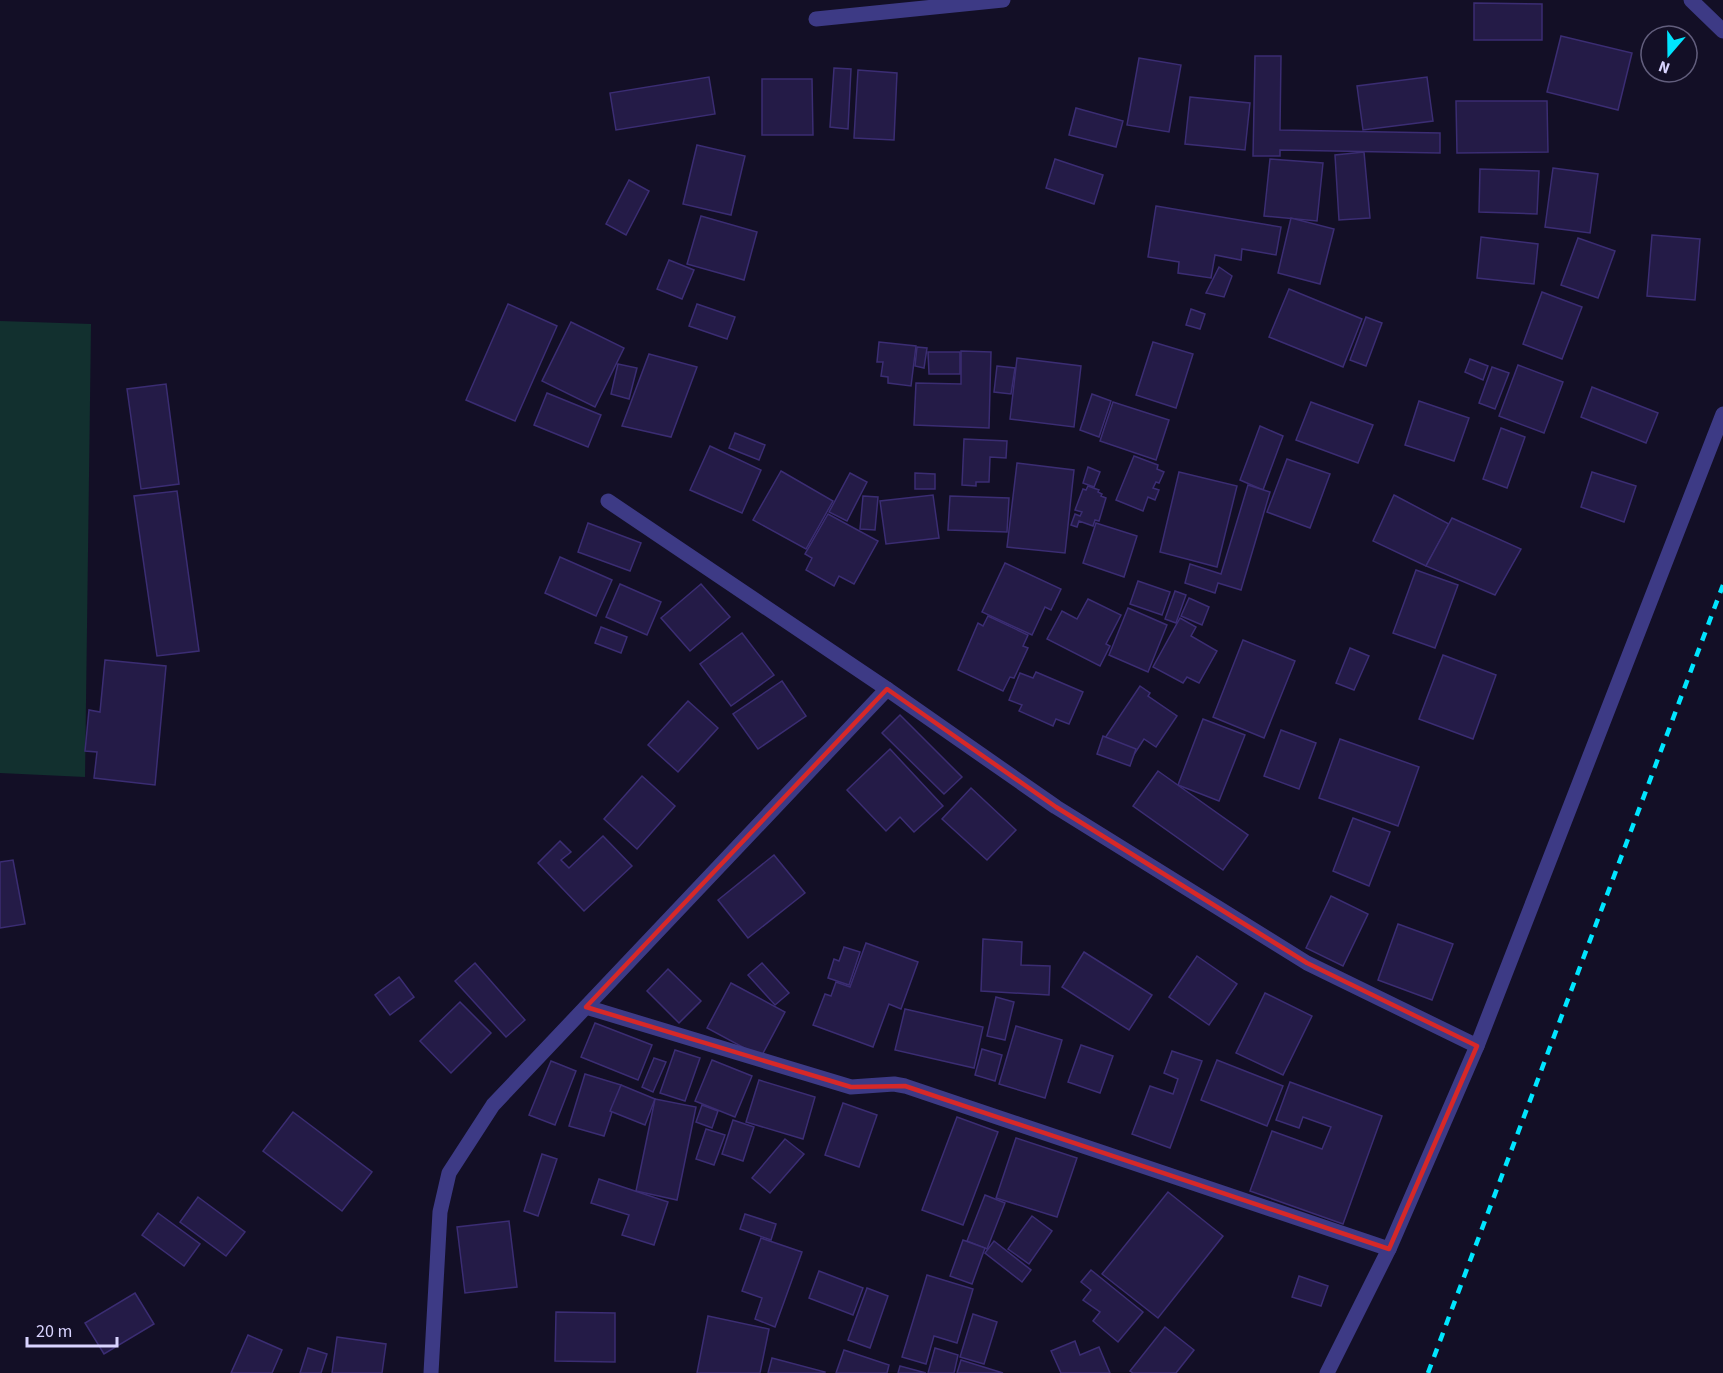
<svg xmlns="http://www.w3.org/2000/svg" width="1723" height="1373" font-family="'Source Sans 3',sans-serif">
<style>
.green{fill:#12302f}
.building{fill:#241b47;stroke:#3b2d73;stroke-width:1.5}
.lines{fill:none;stroke-linecap:round;stroke-linejoin:round}
.minor{stroke:#3d3a85;stroke-width:15}
.rail{stroke:#00e5ff;stroke-width:4.5;stroke-dasharray:9 8;stroke-linecap:butt}
.marked{fill:none;stroke:#d62828;stroke-width:4.5;stroke-linejoin:round}
</style>
<rect width="100%" height="100%" fill="#130f26"/>
<!-- green -->
<path class="green" d="M 0,321 L 91,324 L 85,777 L 0,773 Z"/>
<!-- building -->
<g class="building">
<path d="M 1474,3 L 1542,4 L 1542,40 L 1474,40 Z"/>
<path d="M 1561,36 L 1632,53 L 1618,110 L 1547,92 Z"/>
<path d="M 1255,56 L 1281,56 L 1280,130 L 1440,133 L 1440,153 L 1280,150 L 1280,156 L 1253,156 Z"/>
<path d="M 1139,58 L 1181,65 L 1169,132 L 1127,125 Z"/>
<path d="M 834,68 L 851,69 L 848,129 L 830,127 Z"/>
<path d="M 858,70 L 897,73 L 894,140 L 854,138 Z"/>
<path d="M 709,77 L 715,114 L 616,130 L 610,93 Z"/>
<path d="M 1427,77 L 1433,121 L 1363,130 L 1357,86 Z"/>
<path d="M 762,79 L 812,79 L 813,135 L 762,135 Z"/>
<path d="M 1190,97 L 1250,103 L 1245,150 L 1185,144 Z"/>
<path d="M 1456,101 L 1547,101 L 1548,152 L 1457,153 Z"/>
<path d="M 1076,108 L 1123,121 L 1116,147 L 1069,135 Z"/>
<path d="M 697,145 L 745,156 L 731,215 L 683,204 Z"/>
<path d="M 1364,152 L 1370,218 L 1339,220 L 1335,155 Z"/>
<path d="M 1055,159 L 1103,175 L 1094,204 L 1046,188 Z"/>
<path d="M 1270,159 L 1323,163 L 1317,221 L 1264,216 Z"/>
<path d="M 1553,168 L 1598,174 L 1590,233 L 1545,227 Z"/>
<path d="M 1480,169 L 1539,171 L 1537,214 L 1479,212 Z"/>
<path d="M 629,180 L 649,191 L 626,235 L 606,224 Z"/>
<path d="M 1156,206 L 1281,227 L 1276,255 L 1242,249 L 1241,260 L 1215,255 L 1211,278 L 1178,273 L 1179,262 L 1148,257 Z"/>
<path d="M 701,216 L 757,232 L 744,280 L 687,264 Z"/>
<path d="M 1291,218 L 1334,229 L 1320,284 L 1278,273 Z"/>
<path d="M 1652,235 L 1700,239 L 1695,300 L 1647,296 Z"/>
<path d="M 1481,237 L 1538,244 L 1534,284 L 1477,278 Z"/>
<path d="M 1578,238 L 1615,251 L 1598,298 L 1561,285 Z"/>
<path d="M 669,260 L 694,270 L 682,299 L 657,289 Z"/>
<path d="M 1219,267 L 1232,276 L 1224,297 L 1206,293 Z"/>
<path d="M 1289,289 L 1362,319 L 1343,367 L 1269,337 Z"/>
<path d="M 1542,292 L 1582,307 L 1562,359 L 1523,344 Z"/>
<path d="M 508,304 L 557,326 L 515,421 L 466,400 Z"/>
<path d="M 697,304 L 735,317 L 727,339 L 689,326 Z"/>
<path d="M 1191,309 L 1205,314 L 1200,329 L 1186,325 Z"/>
<path d="M 1366,317 L 1382,323 L 1366,366 L 1350,360 Z"/>
<path d="M 571,322 L 624,348 L 595,407 L 542,381 Z"/>
<path d="M 879,342 L 916,346 L 911,386 L 888,383 L 888,377 L 881,376 L 883,362 L 877,362 Z"/>
<path d="M 1153,342 L 1193,354 L 1176,408 L 1136,395 Z"/>
<path d="M 917,347 L 927,348 L 924,368 L 915,366 Z"/>
<path d="M 961,351 L 991,352 L 989,428 L 914,425 L 916,383 L 961,384 Z"/>
<path d="M 928,352 L 960,352 L 960,374 L 929,374 Z"/>
<path d="M 649,354 L 697,367 L 671,437 L 622,426 Z"/>
<path d="M 1017,358 L 1081,366 L 1074,427 L 1010,419 Z"/>
<path d="M 1470,359 L 1488,366 L 1483,380 L 1465,372 Z"/>
<path d="M 618,364 L 637,368 L 629,399 L 611,394 Z"/>
<path d="M 1518,365 L 1563,382 L 1544,433 L 1499,416 Z"/>
<path d="M 997,366 L 1015,368 L 1011,394 L 994,392 Z"/>
<path d="M 1492,367 L 1509,373 L 1495,409 L 1479,403 Z"/>
<path d="M 166,384 L 179,484 L 141,489 L 127,389 Z"/>
<path d="M 1592,387 L 1658,413 L 1646,443 L 1581,417 Z"/>
<path d="M 547,393 L 601,415 L 588,447 L 534,425 Z"/>
<path d="M 1092,394 L 1111,401 L 1099,437 L 1080,430 Z"/>
<path d="M 1419,401 L 1469,418 L 1454,461 L 1405,445 Z"/>
<path d="M 1113,402 L 1169,420 L 1156,460 L 1100,441 Z"/>
<path d="M 1311,402 L 1373,425 L 1358,463 L 1296,440 Z"/>
<path d="M 1260,426 L 1283,436 L 1263,490 L 1240,480 Z"/>
<path d="M 1501,428 L 1525,437 L 1507,488 L 1483,479 Z"/>
<path d="M 735,433 L 765,445 L 759,460 L 729,448 Z"/>
<path d="M 964,439 L 1007,441 L 1006,458 L 990,457 L 989,482 L 976,482 L 976,486 L 962,485 Z"/>
<path d="M 710,446 L 761,470 L 742,513 L 690,490 Z"/>
<path d="M 1134,456 L 1158,465 L 1157,469 L 1164,472 L 1159,483 L 1156,482 L 1153,488 L 1159,490 L 1155,500 L 1148,497 L 1143,511 L 1116,500 Z"/>
<path d="M 1287,459 L 1330,474 L 1310,528 L 1267,512 Z"/>
<path d="M 1017,463 L 1074,470 L 1065,553 L 1007,547 Z"/>
<path d="M 1088,467 L 1100,472 L 1094,487 L 1083,483 Z"/>
<path d="M 781,471 L 833,501 L 806,549 L 753,520 Z"/>
<path d="M 1179,472 L 1237,486 L 1217,567 L 1160,552 Z"/>
<path d="M 1592,472 L 1636,486 L 1624,522 L 1581,507 Z"/>
<path d="M 850,473 L 867,482 L 847,521 L 829,512 Z"/>
<path d="M 915,473 L 935,474 L 935,489 L 915,489 Z"/>
<path d="M 1248,485 L 1270,492 L 1241,590 L 1218,583 L 1215,593 L 1185,583 L 1190,564 L 1221,574 Z"/>
<path d="M 1088,486 L 1099,490 L 1098,492 L 1102,494 L 1101,496 L 1106,498 L 1099,521 L 1095,520 L 1093,526 L 1079,521 L 1077,527 L 1071,525 L 1075,514 L 1080,516 L 1082,512 L 1075,510 L 1083,489 L 1086,490 Z"/>
<path d="M 177,491 L 199,651 L 157,656 L 134,496 Z"/>
<path d="M 933,495 L 939,538 L 886,544 L 880,501 Z"/>
<path d="M 1394,495 L 1449,524 L 1426,566 L 1373,541 Z"/>
<path d="M 863,496 L 878,497 L 875,530 L 860,529 Z"/>
<path d="M 950,496 L 1009,498 L 1007,532 L 948,530 Z"/>
<path d="M 828,514 L 878,541 L 854,584 L 839,576 L 834,586 L 806,570 L 812,558 L 805,554 Z"/>
<path d="M 1452,518 L 1521,549 L 1495,595 L 1426,566 Z"/>
<path d="M 588,523 L 641,543 L 630,571 L 578,552 Z"/>
<path d="M 1096,523 L 1137,536 L 1124,577 L 1083,563 Z"/>
<path d="M 560,557 L 612,580 L 596,616 L 545,593 Z"/>
<path d="M 1005,563 L 1061,589 L 1051,610 L 1045,607 L 1032,635 L 982,612 Z"/>
<path d="M 1416,570 L 1458,585 L 1435,648 L 1393,633 Z"/>
<path d="M 1138,581 L 1170,592 L 1162,615 L 1130,604 Z"/>
<path d="M 620,584 L 661,602 L 647,635 L 606,617 Z"/>
<path d="M 701,584 L 730,617 L 690,651 L 661,618 Z"/>
<path d="M 1175,591 L 1186,595 L 1176,623 L 1165,619 Z"/>
<path d="M 1189,598 L 1209,607 L 1202,625 L 1181,616 Z"/>
<path d="M 1088,599 L 1121,615 L 1106,644 L 1110,646 L 1100,666 L 1047,639 L 1062,611 L 1077,619 Z"/>
<path d="M 1128,608 L 1167,625 L 1148,672 L 1109,655 Z"/>
<path d="M 988,616 L 1028,635 L 1023,646 L 1028,648 L 1014,678 L 1010,677 L 1003,691 L 958,670 L 978,623 L 983,626 Z"/>
<path d="M 1180,618 L 1196,627 L 1191,636 L 1217,651 L 1199,683 L 1187,677 L 1183,683 L 1153,667 Z"/>
<path d="M 601,627 L 627,637 L 621,653 L 595,643 Z"/>
<path d="M 742,633 L 774,675 L 731,706 L 700,664 Z"/>
<path d="M 1243,640 L 1295,661 L 1264,738 L 1213,717 Z"/>
<path d="M 1350,648 L 1369,656 L 1354,690 L 1336,683 Z"/>
<path d="M 1443,655 L 1496,675 L 1473,739 L 1419,719 Z"/>
<path d="M 105,660 L 166,666 L 155,785 L 94,778 L 97,752 L 85,751 L 89,710 L 100,712 Z"/>
<path d="M 1036,672 L 1083,692 L 1069,724 L 1056,719 L 1053,726 L 1019,711 L 1022,705 L 1009,700 L 1020,673 L 1033,678 Z"/>
<path d="M 782,681 L 806,716 L 758,749 L 733,714 Z"/>
<path d="M 1140,686 L 1150,693 L 1148,696 L 1177,716 L 1156,747 L 1144,739 L 1133,756 L 1105,738 Z"/>
<path d="M 688,701 L 718,728 L 678,772 L 648,745 Z"/>
<path d="M 900,715 L 962,777 L 944,794 L 882,733 Z"/>
<path d="M 1203,719 L 1245,735 L 1219,801 L 1178,785 Z"/>
<path d="M 1281,730 L 1316,743 L 1299,789 L 1264,776 Z"/>
<path d="M 1103,736 L 1136,749 L 1130,766 L 1097,754 Z"/>
<path d="M 1340,739 L 1419,767 L 1398,826 L 1319,798 Z"/>
<path d="M 890,749 L 943,806 L 914,832 L 900,817 L 886,831 L 847,790 Z"/>
<path d="M 1158,771 L 1248,835 L 1223,870 L 1133,806 Z"/>
<path d="M 642,776 L 675,806 L 637,849 L 604,819 Z"/>
<path d="M 971,788 L 1016,830 L 987,860 L 942,819 Z"/>
<path d="M 1353,818 L 1390,832 L 1369,886 L 1333,871 Z"/>
<path d="M 603,836 L 632,866 L 584,911 L 538,863 L 560,841 L 571,852 L 561,860 L 569,868 Z"/>
<path d="M 774,855 L 805,893 L 748,938 L 718,900 Z"/>
<path d="M 13,860 L 25,924 L 0,928 L 0,862 Z"/>
<path d="M 1331,896 L 1368,914 L 1343,966 L 1306,948 Z"/>
<path d="M 1398,924 L 1453,944 L 1432,1000 L 1378,980 Z"/>
<path d="M 983,939 L 1022,942 L 1021,965 L 1050,966 L 1049,995 L 981,991 Z"/>
<path d="M 866,943 L 918,962 L 901,1009 L 889,1004 L 873,1047 L 813,1025 L 825,994 L 831,996 L 836,982 L 850,987 Z"/>
<path d="M 844,947 L 860,952 L 849,985 L 828,978 L 834,959 L 839,961 Z"/>
<path d="M 1084,952 L 1152,995 L 1129,1030 L 1062,987 Z"/>
<path d="M 1197,956 L 1237,984 L 1209,1025 L 1169,997 Z"/>
<path d="M 475,963 L 525,1020 L 506,1037 L 455,981 Z"/>
<path d="M 762,963 L 789,993 L 775,1005 L 748,975 Z"/>
<path d="M 668,969 L 701,1001 L 679,1023 L 647,991 Z"/>
<path d="M 399,977 L 414,997 L 390,1015 L 375,995 Z"/>
<path d="M 731,983 L 785,1012 L 761,1057 L 707,1028 Z"/>
<path d="M 1265,993 L 1312,1016 L 1283,1075 L 1236,1053 Z"/>
<path d="M 996,997 L 1014,1002 L 1005,1040 L 987,1036 Z"/>
<path d="M 460,1002 L 491,1033 L 451,1073 L 420,1041 Z"/>
<path d="M 905,1009 L 983,1027 L 974,1068 L 895,1050 Z"/>
<path d="M 595,1023 L 652,1045 L 638,1080 L 581,1057 Z"/>
<path d="M 1016,1026 L 1062,1040 L 1045,1098 L 999,1084 Z"/>
<path d="M 1081,1045 L 1113,1056 L 1100,1093 L 1068,1082 Z"/>
<path d="M 982,1049 L 1002,1055 L 995,1081 L 975,1075 Z"/>
<path d="M 675,1050 L 700,1058 L 685,1101 L 660,1093 Z"/>
<path d="M 1172,1051 L 1202,1061 L 1170,1148 L 1132,1134 L 1150,1086 L 1173,1094 L 1178,1079 L 1164,1073 Z"/>
<path d="M 654,1058 L 666,1062 L 653,1092 L 642,1087 Z"/>
<path d="M 712,1060 L 752,1076 L 735,1117 L 695,1101 Z"/>
<path d="M 1217,1060 L 1283,1086 L 1267,1126 L 1201,1100 Z"/>
<path d="M 551,1061 L 576,1071 L 555,1125 L 529,1115 Z"/>
<path d="M 585,1074 L 621,1085 L 604,1136 L 569,1126 Z"/>
<path d="M 759,1080 L 815,1097 L 803,1139 L 746,1122 Z"/>
<path d="M 1290,1082 L 1382,1116 L 1343,1224 L 1250,1191 L 1272,1131 L 1322,1149 L 1331,1127 L 1303,1117 L 1299,1128 L 1276,1120 Z"/>
<path d="M 621,1085 L 655,1099 L 645,1125 L 610,1111 Z"/>
<path d="M 655,1099 L 696,1107 L 677,1200 L 636,1191 Z"/>
<path d="M 843,1103 L 877,1115 L 859,1167 L 825,1155 Z"/>
<path d="M 702,1105 L 718,1111 L 712,1128 L 696,1122 Z"/>
<path d="M 293,1112 L 372,1172 L 342,1211 L 263,1151 Z"/>
<path d="M 957,1117 L 998,1132 L 963,1225 L 922,1210 Z"/>
<path d="M 733,1120 L 754,1127 L 743,1161 L 722,1154 Z"/>
<path d="M 706,1129 L 725,1135 L 714,1165 L 696,1159 Z"/>
<path d="M 1016,1138 L 1077,1158 L 1057,1217 L 996,1198 Z"/>
<path d="M 785,1139 L 804,1154 L 770,1193 L 752,1178 Z"/>
<path d="M 542,1154 L 557,1159 L 538,1216 L 524,1211 Z"/>
<path d="M 599,1179 L 668,1202 L 654,1245 L 622,1235 L 629,1215 L 591,1203 Z"/>
<path d="M 1168,1192 L 1223,1236 L 1158,1318 L 1102,1274 Z"/>
<path d="M 985,1195 L 1005,1203 L 987,1249 L 967,1241 Z"/>
<path d="M 198,1197 L 245,1232 L 226,1256 L 180,1222 Z"/>
<path d="M 158,1213 L 200,1244 L 184,1266 L 142,1235 Z"/>
<path d="M 745,1214 L 776,1224 L 771,1240 L 740,1229 Z"/>
<path d="M 1032,1216 L 1052,1231 L 1029,1264 L 1008,1249 Z"/>
<path d="M 509,1221 L 517,1287 L 465,1293 L 457,1227 Z"/>
<path d="M 761,1238 L 802,1252 L 775,1327 L 755,1319 L 762,1298 L 742,1291 Z"/>
<path d="M 963,1240 L 985,1248 L 972,1284 L 950,1276 Z"/>
<path d="M 994,1241 L 1031,1270 L 1022,1282 L 985,1253 Z"/>
<path d="M 1091,1270 L 1143,1312 L 1118,1342 L 1093,1321 L 1100,1312 L 1083,1300 L 1091,1290 L 1081,1282 Z"/>
<path d="M 819,1271 L 863,1288 L 853,1315 L 809,1298 Z"/>
<path d="M 927,1275 L 973,1289 L 957,1343 L 934,1336 L 926,1364 L 902,1357 Z"/>
<path d="M 1299,1276 L 1328,1286 L 1321,1306 L 1292,1297 Z"/>
<path d="M 867,1288 L 888,1296 L 870,1348 L 848,1340 Z"/>
<path d="M 135,1293 L 154,1324 L 104,1354 L 85,1323 Z"/>
<path d="M 556,1312 L 615,1313 L 615,1362 L 555,1361 Z"/>
<path d="M 973,1314 L 997,1322 L 984,1364 L 960,1357 Z"/>
<path d="M 708,1316 L 769,1329 L 760,1373 L 697,1373 Z"/>
<path d="M 1165,1327 L 1194,1350 L 1176,1373 L 1133,1373 L 1130,1371 Z"/>
<path d="M 248,1335 L 282,1350 L 272,1373 L 231,1373 Z"/>
<path d="M 337,1337 L 386,1344 L 382,1373 L 332,1373 Z"/>
<path d="M 1075,1341 L 1080,1355 L 1099,1347 L 1110,1373 L 1061,1373 L 1051,1351 Z"/>
<path d="M 308,1348 L 327,1354 L 321,1373 L 300,1373 Z"/>
<path d="M 935,1348 L 958,1355 L 954,1373 L 928,1373 Z"/>
<path d="M 844,1350 L 889,1365 L 887,1373 L 836,1373 Z"/>
<path d="M 772,1358 L 825,1372 L 825,1373 L 768,1373 Z"/>
<path d="M 961,1360 L 1003,1373 L 957,1373 Z"/>
<path d="M 900,1366 L 926,1373 L 898,1373 Z"/>
</g>
<g class="lines">
<!-- minor -->
<g class="minor">
<path d="M 1691,0 L 1723,31"/>
<path d="M 816,19 L 1003,0"/>
<path d="M 608,501 L 887,689 L 1056,807 L 1307,963 L 1477,1046"/>
<path d="M 586,1007 L 851,1087 L 894,1084 L 905,1086 L 1389,1249"/>
<path d="M 431,1373 L 440,1212 L 449,1173 L 493,1105 L 887,689"/>
<path d="M 1327,1373 L 1389,1249 L 1477,1046 L 1723,414"/>
</g>
<!-- rail -->
<path class="rail" d="M 1428,1373 L 1723,585"/>
</g>
<!-- marked area -->
<path class="marked" d="M 887,689 L 1056,807 L 1307,963 L 1477,1046 L 1389,1249 L 905,1086 L 851,1087 L 586,1007 Z"/>
<!-- north arrow -->
<g transform="translate(1669 54) rotate(200)"><circle r="28" fill="#130f26" stroke="#625e7d" stroke-width="1.5"/>
<path d="M0-4.5L10 22L0 15L-10 22Z" fill="#00e5ff"/>
<text y="-9" font-size="16" font-weight="bold" text-anchor="middle" fill="#d9d4ff">N</text>
</g>
<!-- scale -->
<path d="M27 1337v9h90v-9" fill="none" stroke="#d9d4ff" stroke-width="3"/>
<text x="36" y="1337" font-size="18" fill="#d9d4ff" stroke="#130f26" stroke-width="4.5" paint-order="stroke">20 m</text>
</svg>
